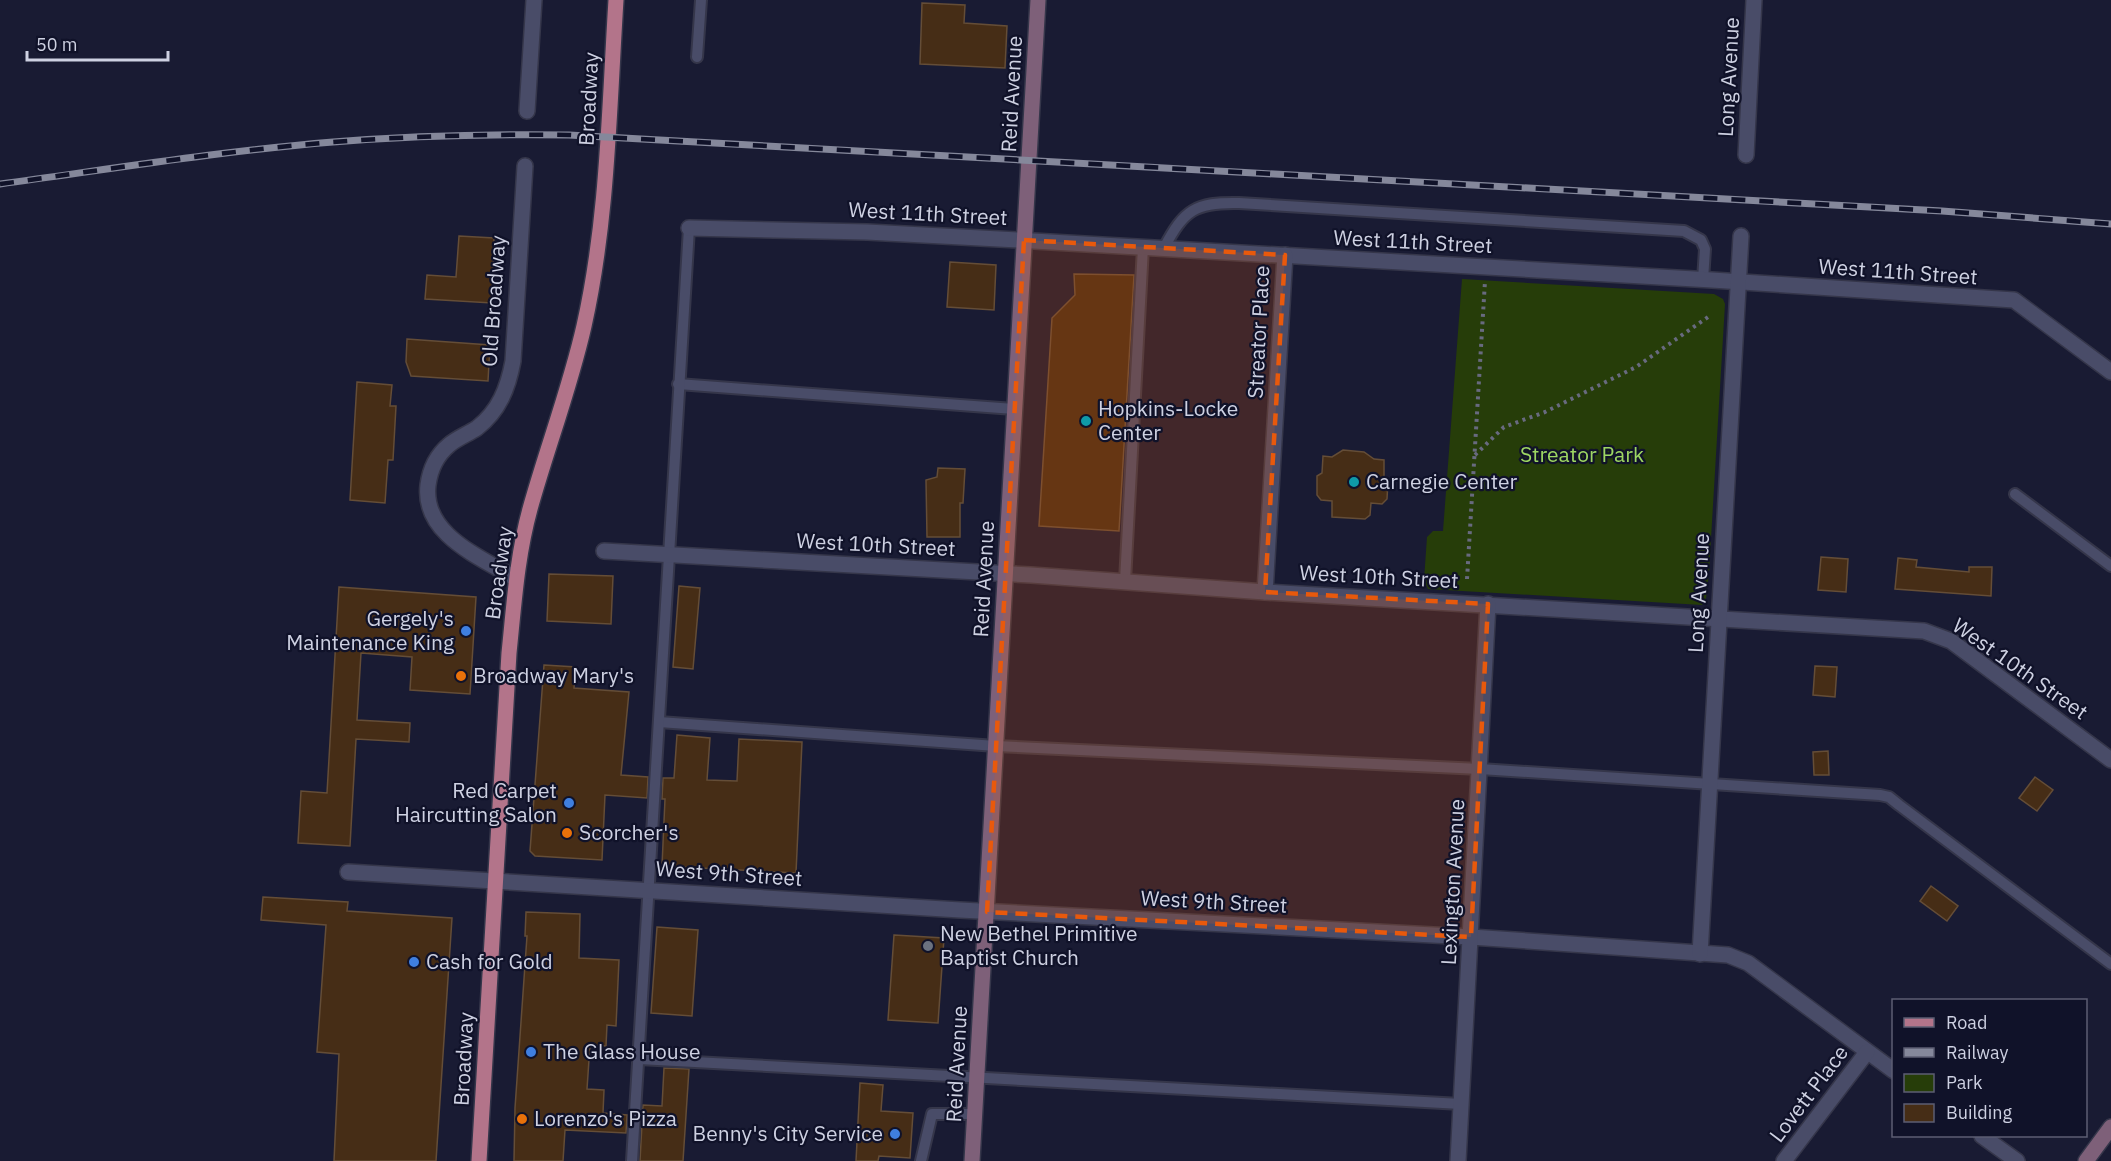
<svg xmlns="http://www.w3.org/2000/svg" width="2111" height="1161" font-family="'IBM Plex Sans',sans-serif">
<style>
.green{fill:#263d09}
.building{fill:#462d16;stroke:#644d37;stroke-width:1.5}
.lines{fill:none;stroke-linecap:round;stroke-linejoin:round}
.lane-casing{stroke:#35364a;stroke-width:14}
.street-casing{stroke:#35364a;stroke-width:18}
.secondary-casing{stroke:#35364a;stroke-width:18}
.primary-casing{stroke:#35364a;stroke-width:18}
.path{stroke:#686a7f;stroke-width:4;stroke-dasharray:3 4.5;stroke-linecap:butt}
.lane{stroke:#494c68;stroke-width:10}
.street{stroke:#494c68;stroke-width:15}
.secondary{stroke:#7e6079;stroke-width:15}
.primary{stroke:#b3748a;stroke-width:15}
.rail-casing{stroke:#85889b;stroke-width:7}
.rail{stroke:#101229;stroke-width:4.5;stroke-dasharray:14;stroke-linecap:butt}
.marked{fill:#e8590c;fill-opacity:0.2;stroke:#e8590c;stroke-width:4.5;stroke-dasharray:12 8;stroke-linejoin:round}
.culture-dot{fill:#0f9aa8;stroke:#101229;stroke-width:2}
.shop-dot{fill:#3f7fe0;stroke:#101229;stroke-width:2}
.food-dot{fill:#e8710a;stroke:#101229;stroke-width:2}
.worship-dot{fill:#6b7280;stroke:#101229;stroke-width:2}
.labels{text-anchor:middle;stroke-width:4.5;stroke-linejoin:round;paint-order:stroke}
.street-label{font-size:21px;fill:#ced1e2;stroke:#101229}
.poi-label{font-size:21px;fill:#ced1e2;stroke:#101229;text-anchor:start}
.park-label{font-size:21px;fill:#9ed763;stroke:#101229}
</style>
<rect width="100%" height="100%" fill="#191b33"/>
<!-- green -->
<path class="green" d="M 1462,279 L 1714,294 L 1723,299 L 1725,304 L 1709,572 L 1706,599 L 1702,605 L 1428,589 L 1424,580 L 1427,537 L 1433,531 L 1443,531 Z"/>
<!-- building -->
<g class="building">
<path d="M 922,3 L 965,5 L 964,23 L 1007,26 L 1005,68 L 920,64 Z"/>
<path d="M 459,236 L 494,238 L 492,303 L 425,299 L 427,275 L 456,277 Z"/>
<path d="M 950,262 L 996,265 L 994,310 L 947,307 Z"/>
<path d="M 1074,274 L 1134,275 L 1119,531 L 1039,526 L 1052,318 L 1075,295 Z"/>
<path d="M 407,339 L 490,345 L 488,381 L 411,376 L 406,362 Z"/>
<path d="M 357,382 L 392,385 L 390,406 L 396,406 L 393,460 L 388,460 L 385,503 L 350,500 Z"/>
<path d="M 1343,450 L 1364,452 L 1374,459 L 1384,460 L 1384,477 L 1388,481 L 1387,499 L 1382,504 L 1371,503 L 1370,515 L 1365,519 L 1332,517 L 1332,501 L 1321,500 L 1317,495 L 1317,476 L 1322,473 L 1323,456 L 1332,457 Z"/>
<path d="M 938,468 L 965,469 L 963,503 L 960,503 L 960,537 L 927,537 L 926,480 L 937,477 Z"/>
<path d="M 1821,557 L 1848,559 L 1846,592 L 1818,590 Z"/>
<path d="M 1898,558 L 1917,560 L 1916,567 L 1969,572 L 1969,567 L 1992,567 L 1991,596 L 1895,589 Z"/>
<path d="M 549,574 L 613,576 L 611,624 L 547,621 Z"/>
<path d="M 679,586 L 700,588 L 693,669 L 673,667 Z"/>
<path d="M 339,587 L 476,597 L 470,694 L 410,690 L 412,657 L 361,653 L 357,720 L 410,723 L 409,742 L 356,739 L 350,846 L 298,843 L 301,791 L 327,793 Z"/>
<path d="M 544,665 L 576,667 L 574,688 L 629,692 L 621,775 L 648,777 L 647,798 L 605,795 L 602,860 L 535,856 L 530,851 Z"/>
<path d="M 1815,666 L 1837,667 L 1835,697 L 1813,695 Z"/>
<path d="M 677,735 L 710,738 L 707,780 L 737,781 L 739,739 L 802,742 L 796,873 L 662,866 L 665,799 L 662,799 L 663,778 L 674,778 Z"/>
<path d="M 1828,751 L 1829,775 L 1814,775 L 1813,752 Z"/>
<path d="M 2035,777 L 2053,790 L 2037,811 L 2019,798 Z"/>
<path d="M 1931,886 L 1958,906 L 1947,921 L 1920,901 Z"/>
<path d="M 263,897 L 348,902 L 347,911 L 452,918 L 436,1161 L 334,1161 L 339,1054 L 317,1052 L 326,925 L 261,920 Z"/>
<path d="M 526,912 L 580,914 L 579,958 L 619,960 L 616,1026 L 607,1025 L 606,1046 L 590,1045 L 587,1089 L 604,1090 L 603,1113 L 627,1115 L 626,1133 L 565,1130 L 563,1161 L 514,1161 L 515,1108 L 527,936 L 525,936 Z"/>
<path d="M 657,927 L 698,930 L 692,1016 L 651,1013 Z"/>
<path d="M 894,935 L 944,938 L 938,1023 L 888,1020 Z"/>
<path d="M 664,1068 L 689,1069 L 683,1161 L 640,1161 L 643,1105 L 662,1106 Z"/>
<path d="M 860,1083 L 883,1085 L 881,1111 L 913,1113 L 910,1158 L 879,1156 L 878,1161 L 856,1161 Z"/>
</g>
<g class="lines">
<defs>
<g id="lane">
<path d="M 697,57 L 701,0"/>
<path d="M 1164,248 C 1184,210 1195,202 1239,203 L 1684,231 L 1701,240 L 1705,249 L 1703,280"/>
<path d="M 678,384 L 1014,409"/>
<path d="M 2015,494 L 2111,566"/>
<path d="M 1125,581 L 1143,247"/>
<path d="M 659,722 L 996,746 L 1480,769 L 1880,795 L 1889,797 L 1899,805 L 2111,964"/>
<path d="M 639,1059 L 1461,1104"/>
<path d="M 632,1161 L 689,228"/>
<path d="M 921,1161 L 932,1114 L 975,1114"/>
</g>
<g id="street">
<path d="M 527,111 L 534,0"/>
<path d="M 1746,155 L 1754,0"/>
<path d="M 689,228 L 867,232 L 999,239 L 1712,280 L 2014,300 L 2111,372"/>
<path d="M 604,551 L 1031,575 L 1265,592 L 1924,631 L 1951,641 L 2111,760"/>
<path d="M 516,579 C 481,557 422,535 428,485 C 430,470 437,455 449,445 C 457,438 468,434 477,428 C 499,411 508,388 513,361 L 525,166"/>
<path d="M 1265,592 L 1285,255"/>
<path d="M 348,872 L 960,910 L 1471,937 L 1728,955 L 1748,963 L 1894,1071"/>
<path d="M 1700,954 L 1741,236"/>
<path d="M 1982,1136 L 2017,1161"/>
<path d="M 1458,1161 L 1488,604"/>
<path d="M 1784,1161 L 1867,1052"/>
</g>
<g id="secondary">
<path d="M 972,1161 L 1038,0"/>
<path d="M 2086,1161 L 2111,1127"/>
</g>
<path id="primary" d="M 479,1161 L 509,653 C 514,605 517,556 530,509 C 547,448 570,388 584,326 C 608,219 609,109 616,0"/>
</defs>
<!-- lane casing -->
<use href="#lane" class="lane-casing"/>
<!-- street casing -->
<use href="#street" class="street-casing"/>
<!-- secondary casing -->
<use href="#secondary" class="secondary-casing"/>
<!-- primary casing -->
<use href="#primary" class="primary-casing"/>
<!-- path -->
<g class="path">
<path d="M 1475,455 L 1504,427 L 1545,412 L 1636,367 L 1711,315"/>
<path d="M 1467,579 L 1485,281"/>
</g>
<!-- lane -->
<use href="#lane" class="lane"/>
<!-- street -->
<use href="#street" class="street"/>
<!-- secondary -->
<use href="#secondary" class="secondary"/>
<!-- primary -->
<use href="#primary" class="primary"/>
<defs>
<path id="rail" d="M 0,184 C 111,169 222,151 333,142 C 411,136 491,134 569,135 L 1942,211 L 2111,224"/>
</defs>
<!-- rail casing -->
<use href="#rail" class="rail-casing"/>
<!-- rail -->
<use href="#rail" class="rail"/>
</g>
<!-- marked area -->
<path class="marked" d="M 1024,240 L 1285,255 L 1265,592 L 1488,604 L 1471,937 L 987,912 Z"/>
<!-- markers -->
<g class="culture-dot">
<circle cx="1086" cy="421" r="6"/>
<circle cx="1354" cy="482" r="6"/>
</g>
<g class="shop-dot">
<circle cx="466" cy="631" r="6"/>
<circle cx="569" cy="803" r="6"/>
<circle cx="414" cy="962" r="6"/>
<circle cx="531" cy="1052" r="6"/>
<circle cx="895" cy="1134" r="6"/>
</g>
<g class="food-dot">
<circle cx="461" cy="676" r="6"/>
<circle cx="567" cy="833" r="6"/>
<circle cx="522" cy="1119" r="6"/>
</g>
<circle class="worship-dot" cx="928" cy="946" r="6"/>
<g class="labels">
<!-- street labels -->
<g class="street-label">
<text transform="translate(1729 77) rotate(-87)" y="7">Long Avenue</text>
<text transform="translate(1012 94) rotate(-87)" y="7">Reid Avenue</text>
<text transform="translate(589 99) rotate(-87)" y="7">Broadway</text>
<text transform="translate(928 214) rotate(3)" y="7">West 11th Street</text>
<text transform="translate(1413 242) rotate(3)" y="7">West 11th Street</text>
<text transform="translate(1898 272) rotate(4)" y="7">West 11th Street</text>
<text transform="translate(494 301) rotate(-86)" y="7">Old Broadway</text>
<text transform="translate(1259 332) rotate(-87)" y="7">Streator Place</text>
<text transform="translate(876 545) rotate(3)" y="7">West 10th Street</text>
<text transform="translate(499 573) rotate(-82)" y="7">Broadway</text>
<text transform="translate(1379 577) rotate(3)" y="7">West 10th Street</text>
<text transform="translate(984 579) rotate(-87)" y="7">Reid Avenue</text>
<text transform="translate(1699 593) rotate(-87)" y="7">Long Avenue</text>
<text transform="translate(2020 669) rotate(35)" y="7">West 10th Street</text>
<text transform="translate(729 874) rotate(4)" y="7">West 9th Street</text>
<text transform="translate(1453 882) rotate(-87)" y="7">Lexington Avenue</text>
<text transform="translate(1214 902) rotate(3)" y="7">West 9th Street</text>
<text transform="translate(464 1059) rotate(-87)" y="7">Broadway</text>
<text transform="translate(957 1064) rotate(-87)" y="7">Reid Avenue</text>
<text transform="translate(1809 1094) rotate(-53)" y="7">Lovett Place</text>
</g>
<!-- poi labels -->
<g class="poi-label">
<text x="1098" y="416">Hopkins-Locke<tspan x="1098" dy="24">Center</tspan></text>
<text x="1366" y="489">Carnegie Center</text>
<text x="454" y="626" text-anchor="end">Gergely's<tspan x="454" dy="24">Maintenance King</tspan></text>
<text x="473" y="683">Broadway Mary's</text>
<text x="557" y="798" text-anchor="end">Red Carpet<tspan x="557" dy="24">Haircutting Salon</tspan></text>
<text x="579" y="840">Scorcher's</text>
<text x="940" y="941">New Bethel Primitive<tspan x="940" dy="24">Baptist Church</tspan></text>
<text x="426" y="969">Cash for Gold</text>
<text x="543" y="1059">The Glass House</text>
<text x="534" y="1126">Lorenzo's Pizza</text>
<text x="883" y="1141" text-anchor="end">Benny's City Service</text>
</g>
<!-- park labels -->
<g class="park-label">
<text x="1582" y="462">Streator Park</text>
</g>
</g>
<!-- legend -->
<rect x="1892" y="999" width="195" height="138" fill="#101229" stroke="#5c5e73" stroke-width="1.5"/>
<rect x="1904" y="1018" width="30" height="9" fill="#b3748a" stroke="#5c5e73" stroke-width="1.5"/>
<text x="1946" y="1029" font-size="18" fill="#ced1e2">Road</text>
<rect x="1904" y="1048" width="30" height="9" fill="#85889b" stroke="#5c5e73" stroke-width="1.5"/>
<text x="1946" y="1059" font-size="18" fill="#ced1e2">Railway</text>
<rect x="1904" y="1074" width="30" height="18" fill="#263d09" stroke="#5c5e73" stroke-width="1.5"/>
<text x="1946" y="1089" font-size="18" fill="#ced1e2">Park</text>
<rect x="1904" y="1104" width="30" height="18" fill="#462d16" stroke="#5c5e73" stroke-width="1.5"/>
<text x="1946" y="1119" font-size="18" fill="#ced1e2">Building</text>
<!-- scale -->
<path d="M27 51v9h141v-9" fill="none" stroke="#ced1e2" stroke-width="3"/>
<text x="36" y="51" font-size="18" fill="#ced1e2" stroke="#101229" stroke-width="4.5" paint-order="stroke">50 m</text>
</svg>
